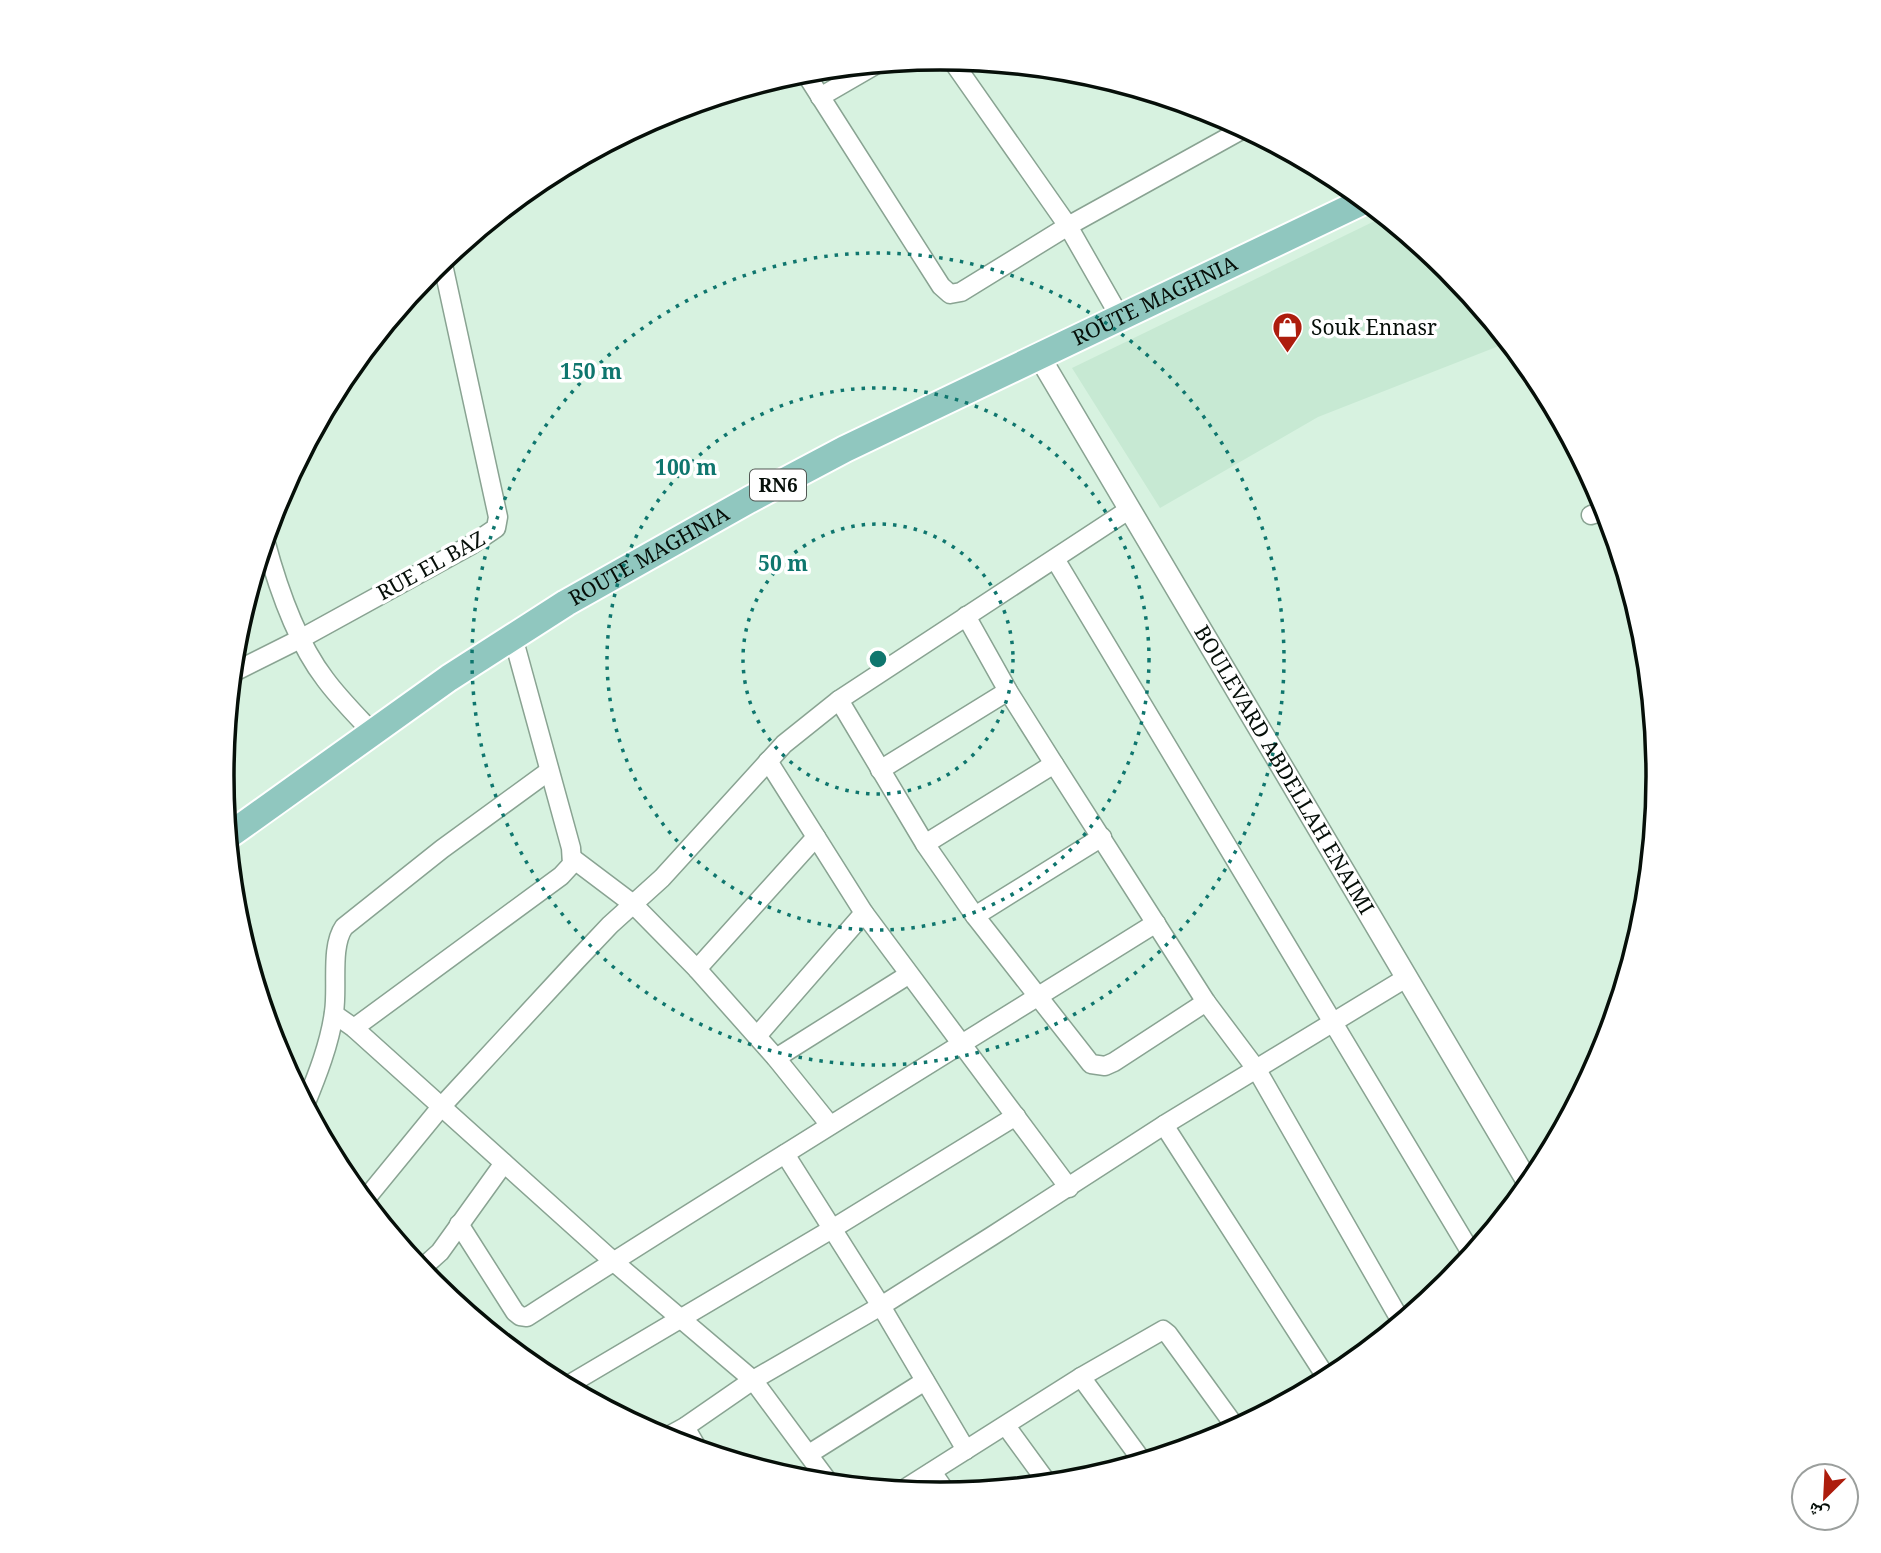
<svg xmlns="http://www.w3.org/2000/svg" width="1881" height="1553" font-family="'Noto Serif','Noto Naskh Arabic',serif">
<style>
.built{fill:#c7e9d3}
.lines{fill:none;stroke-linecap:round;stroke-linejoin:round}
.minor-casing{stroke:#89a392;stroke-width:21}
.tertiary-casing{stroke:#89a392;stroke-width:24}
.primary-casing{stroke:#fff;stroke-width:30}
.minor{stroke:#fff;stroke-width:18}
.tertiary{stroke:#fff;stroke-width:21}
.primary{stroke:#90c7bf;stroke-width:26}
.ring{fill:none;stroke:#0f766e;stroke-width:3.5;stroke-dasharray:3.5 7}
.labels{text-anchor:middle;stroke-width:7;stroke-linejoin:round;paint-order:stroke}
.shield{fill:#fff;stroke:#515753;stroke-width:2}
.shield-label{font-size:19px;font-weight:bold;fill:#060f09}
.street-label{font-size:21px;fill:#060f09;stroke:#fff}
.poi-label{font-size:21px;fill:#060f09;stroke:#fff;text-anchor:start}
.rim{fill:none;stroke:#060f09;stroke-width:3.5}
.centre{fill:#0f766e;stroke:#fff;stroke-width:3.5}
.ring-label{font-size:21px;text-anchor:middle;font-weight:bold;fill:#0f766e;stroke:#fff;stroke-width:7;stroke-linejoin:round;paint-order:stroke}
</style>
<rect width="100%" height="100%" fill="#d7f2e0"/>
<!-- built -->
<path class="built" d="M 1385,216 L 1449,269 L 1509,342 L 1318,417 L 1160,508 L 1072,368 Z"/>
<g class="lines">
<defs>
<g id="minor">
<path d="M 951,59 L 1068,226 L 1120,317"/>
<path d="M 804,71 L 941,286 L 950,294 L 961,292 L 1068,226 L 1245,128"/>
<path d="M 820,97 L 877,64"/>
<path d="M 1547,396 L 1548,395"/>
<path d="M 1591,515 L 1607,510"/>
<path d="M 265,540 C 277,585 296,641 325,679 C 339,698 356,715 372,732"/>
<path d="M 1055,559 L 1473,1256"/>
<path d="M 966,616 L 1008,691 L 1054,764 L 1206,1002 L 1257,1070 L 1402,1323"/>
<path d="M 232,673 L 302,638 L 471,545 L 496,528 L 498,517 L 442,260"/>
<path d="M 839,700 L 925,844 L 975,916 L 1091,1064 L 1105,1066 L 1114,1062 L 1206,1002"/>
<path d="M 768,761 L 864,913 L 1069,1188"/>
<path d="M 880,770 L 1008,691"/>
<path d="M 925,844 L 1054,764"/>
<path d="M 572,858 L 633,904 L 697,969 L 776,1058 L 830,1125"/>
<path d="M 975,916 L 1102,837"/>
<path d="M 697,969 L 816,837"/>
<path d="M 334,1014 L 354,1028 L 614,1262 L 753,1380 L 830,1484"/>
<path d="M 354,1028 L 561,876 L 572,864 L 571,848 L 513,637"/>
<path d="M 757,1036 L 864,913"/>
<path d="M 776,1058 L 908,975"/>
<path d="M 305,1105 C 317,1076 330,1043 334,1012 C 338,987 330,947 344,927 L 442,849 L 549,771"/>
<path d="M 1164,1125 L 1328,1380"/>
<path d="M 785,1154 L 881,1306 L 966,1450"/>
<path d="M 364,1201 L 441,1107 L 576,961 L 610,925 L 662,878 L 784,744 L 839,700 L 1130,509"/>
<path d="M 459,1224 L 515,1312 L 520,1316 L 527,1317 C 735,1183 946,1054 1156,923"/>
<path d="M 420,1270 L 440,1252 L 504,1163"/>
<path d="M 1081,1377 L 1143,1462"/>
<path d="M 565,1387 L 832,1229 L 1016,1116"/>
<path d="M 1006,1426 L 1049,1485"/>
<path d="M 685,1427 L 699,1451"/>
<path d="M 663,1439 L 685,1427 L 753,1380 L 881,1306 L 992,1236 L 1164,1125 L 1406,978"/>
<path d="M 809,1454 L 925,1381"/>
<path d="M 932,1472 L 948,1495"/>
<path d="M 901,1491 L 1081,1377 L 1163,1330 L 1168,1334 L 1237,1429"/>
</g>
<g id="tertiary">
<path id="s1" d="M 1039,356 L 1530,1186"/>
</g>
<g id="primary">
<path id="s2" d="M 228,836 L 449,678 L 513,637 L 566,603 L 749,500 L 845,449 L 1366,200"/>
</g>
</defs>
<!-- minor casing -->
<use href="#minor" class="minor-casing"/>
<!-- tertiary casing -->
<use href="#tertiary" class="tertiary-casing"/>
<!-- primary casing -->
<use href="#primary" class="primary-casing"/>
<!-- minor -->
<use href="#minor" class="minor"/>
<!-- tertiary -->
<use href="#tertiary" class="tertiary"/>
<!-- primary -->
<use href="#primary" class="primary"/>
</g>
<!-- distance rings -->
<g class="ring">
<circle cx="878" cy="659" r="135"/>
<circle cx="878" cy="659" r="271"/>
<circle cx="878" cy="659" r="406"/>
</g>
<!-- icons -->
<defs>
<symbol id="shop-pin" viewBox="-11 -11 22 30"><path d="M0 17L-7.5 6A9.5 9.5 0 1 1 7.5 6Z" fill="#ad1d0d" stroke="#fff"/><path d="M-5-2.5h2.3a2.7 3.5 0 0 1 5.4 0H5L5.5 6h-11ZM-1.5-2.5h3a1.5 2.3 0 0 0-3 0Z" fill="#fff"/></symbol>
</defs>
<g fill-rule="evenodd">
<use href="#shop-pin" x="1270" y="310" width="35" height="47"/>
</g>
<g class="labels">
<!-- shield labels -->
<rect class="shield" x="750" y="469.5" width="56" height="31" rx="5"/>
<g class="shield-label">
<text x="778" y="492">RN6</text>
</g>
<!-- street labels -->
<g class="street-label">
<text dy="7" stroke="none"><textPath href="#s2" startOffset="1073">ROUTE MAGHNIA</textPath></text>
<text dy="7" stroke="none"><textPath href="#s2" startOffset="506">ROUTE MAGHNIA</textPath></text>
<text transform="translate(431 566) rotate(-29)" y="7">RUE EL BAZ</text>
<text dy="7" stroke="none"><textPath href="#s1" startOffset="481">BOULEVARD ABDELLAH ENAIMI</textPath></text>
</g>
<!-- poi labels -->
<g class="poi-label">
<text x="1311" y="335">Souk Ennasr</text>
</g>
</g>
<!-- crop -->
<path d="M0 0H1881V1553H0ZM234 776a706 706 0 1 1 1412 0a706 706 0 1 1-1412 0Z" fill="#fff" fill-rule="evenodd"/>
<path class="rim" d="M234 776a706 706 0 1 1 1412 0a706 706 0 1 1-1412 0Z"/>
<circle cx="878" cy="659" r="10" class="centre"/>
<g class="ring-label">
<text x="591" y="379">150 m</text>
<text x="686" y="475">100 m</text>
<text x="783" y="571">50 m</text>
</g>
<!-- north arrow -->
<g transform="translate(1825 1497) rotate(204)"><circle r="33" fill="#ffffff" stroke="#9b9f9d" stroke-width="2"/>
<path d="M0-5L12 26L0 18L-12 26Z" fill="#ad1d0d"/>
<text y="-10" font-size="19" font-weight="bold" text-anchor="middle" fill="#060f09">ش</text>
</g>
</svg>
